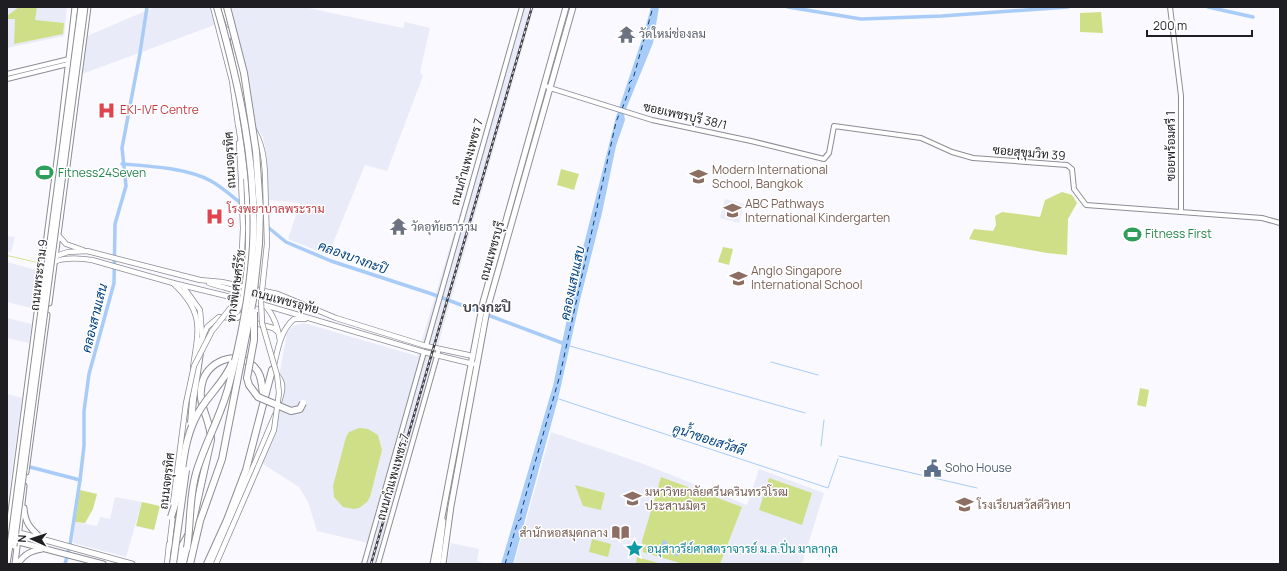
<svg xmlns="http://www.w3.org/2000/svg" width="1287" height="571" font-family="Manrope,Sarabun,sans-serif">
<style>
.built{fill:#eaebf8}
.green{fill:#cfdf88}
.water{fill:#a8ccf7}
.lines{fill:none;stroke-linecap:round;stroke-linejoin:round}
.stream{stroke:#a8ccf7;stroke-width:1}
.canal{stroke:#a8ccf7;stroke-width:3.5}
.ferry{stroke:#00417f;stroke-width:1;stroke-dasharray:5 4;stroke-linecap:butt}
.tertiary-casing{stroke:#8c8d95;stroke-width:6}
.secondary-casing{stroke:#8c8d95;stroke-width:6}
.primary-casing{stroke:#8c8d95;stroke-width:7}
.motorway-casing{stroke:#8c8d95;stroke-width:8}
.tertiary{stroke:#fff;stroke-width:4}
.secondary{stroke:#fff;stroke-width:4.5}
.primary{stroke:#fff;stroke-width:5}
.motorway{stroke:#fff;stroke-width:6}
.rail-casing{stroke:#404044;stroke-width:2.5}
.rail{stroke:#fff;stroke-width:1;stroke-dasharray:3;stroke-linecap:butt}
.secondary-bridge-casing{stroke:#8c8d95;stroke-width:6;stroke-linecap:butt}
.primary-bridge-casing{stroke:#8c8d95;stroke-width:7;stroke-linecap:butt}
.motorway-bridge-casing{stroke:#8c8d95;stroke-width:8;stroke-linecap:butt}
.secondary-bridge{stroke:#fff;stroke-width:4.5}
.primary-bridge{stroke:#fff;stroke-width:5}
.motorway-bridge{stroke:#fff;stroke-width:6}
.labels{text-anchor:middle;stroke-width:3;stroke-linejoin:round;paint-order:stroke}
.worship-label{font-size:12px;fill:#5b616d;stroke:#fff;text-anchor:start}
.health-label{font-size:12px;fill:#be3a42;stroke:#fff;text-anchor:start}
.street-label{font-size:12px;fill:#1f1f23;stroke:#fff}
.education-label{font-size:12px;fill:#785e54;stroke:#fff;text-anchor:start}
.leisure-label{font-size:12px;fill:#27864d;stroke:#fff;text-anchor:start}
.service-label{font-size:12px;fill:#4e5e75;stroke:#fff;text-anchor:start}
.culture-label{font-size:12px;fill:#0d838f;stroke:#fff;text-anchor:start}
.water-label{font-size:13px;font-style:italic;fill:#00417f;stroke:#fff}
.quarter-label{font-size:14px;font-weight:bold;fill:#46464d;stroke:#fff}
</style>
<rect width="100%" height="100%" fill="#f9f9ff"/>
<!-- built -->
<g class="built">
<path d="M 7,7 L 67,7 L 64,36 L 7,48 Z"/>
<path d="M 155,7 L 304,7 L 403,28 L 405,22 L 430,28 L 420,72 L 423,76 L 387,171 L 365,165 L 328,255 L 288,239 L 300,203 L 269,200 L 266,153 L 263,137 L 255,125 L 232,17 L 212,26 L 82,74 L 87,36 Z"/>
<path d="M 522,7 L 534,7 L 376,564 L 361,564 L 368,543 L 317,531 L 308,502 L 299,487 L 263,464 L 287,333 L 293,326 L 304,323 L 417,356 Z"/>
<path d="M 725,199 L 744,204 L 739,223 L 720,218 Z"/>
<path d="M 7,236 L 15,237 L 11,252 L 7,251 Z"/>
<path d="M 7,262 L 36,270 L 38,273 L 35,309 L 7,302 Z"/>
<path d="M 7,318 L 32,324 L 29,343 L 7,338 Z"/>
<path d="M 7,394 L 22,398 L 7,506 Z"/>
<path d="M 551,432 L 641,463 L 747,505 L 759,469 L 824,493 L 802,564 L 514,564 Z"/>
<path d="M 115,497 L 142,502 L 126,557 L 73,543 L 75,522 L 97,526 L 100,517 L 110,519 Z"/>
<path d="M 451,543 L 479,549 L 477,561 L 487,564 L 447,564 Z"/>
</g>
<!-- green -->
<g class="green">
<path d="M 19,7 L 37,7 L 35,20 L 64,23 L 63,34 L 14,44 L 15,19 L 7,19 L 7,16 Z"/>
<path d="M 1101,12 L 1103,33 L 1080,32 L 1080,13 Z"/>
<path d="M 561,169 L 579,174 L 574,190 L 557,185 Z"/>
<path d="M 1062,192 L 1072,195 L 1077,203 L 1068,219 L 1067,255 L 1047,253 L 969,239 L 974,229 L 993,231 L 996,225 L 995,216 L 1002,212 L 1040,217 L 1045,200 Z"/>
<path d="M 723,247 L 733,249 L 729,265 L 718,262 Z"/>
<path d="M 7,255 L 37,262 L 38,263 L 7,256 Z"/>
<path d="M 1140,388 L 1149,390 L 1146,407 L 1137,405 Z"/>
<path d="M 359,428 L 368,429 L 378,435 L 382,450 L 370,497 L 367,502 L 359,508 L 354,509 L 343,507 L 334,497 L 333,486 L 346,437 L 349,432 Z"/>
<path d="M 661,477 L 742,507 L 720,564 L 683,564 L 643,552 L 642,541 Z"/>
<path d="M 769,478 L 812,493 L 802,525 L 759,510 Z"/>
<path d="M 575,485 L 605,493 L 601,510 L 583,506 Z"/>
<path d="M 80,490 L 97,494 L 93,509 L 85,523 L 75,522 Z"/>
<path d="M 142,502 L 160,506 L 154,530 L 136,526 Z"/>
<path d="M 592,539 L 611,544 L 608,557 L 589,552 Z"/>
<path d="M 637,557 L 662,564 L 636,564 Z"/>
</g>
<!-- water -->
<g class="water">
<path d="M 651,7 L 659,7 L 653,43 L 624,114 L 625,120 L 616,146 L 602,213 L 580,300 L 558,399 L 513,564 L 501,564 L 553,386 L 576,276 L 616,117 L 644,33 Z"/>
<path d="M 663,540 L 667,541 L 667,545 L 664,544 L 663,548 L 667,550 L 670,554 L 674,555 L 678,553 L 678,544 L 681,545 L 679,555 L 677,556 L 665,553 L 664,551 L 660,550 Z"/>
</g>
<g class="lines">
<!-- stream -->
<g class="stream">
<path d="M 570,346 L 805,413"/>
<path d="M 771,362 L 818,375"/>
<path d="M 559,399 L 828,488 L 838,459"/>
<path d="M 821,446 L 824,420"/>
<path d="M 839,456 L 977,488"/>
</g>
<!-- canal -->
<g class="canal">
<path d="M 788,7 L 861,19 L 942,16 L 1068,7"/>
<path d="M 1208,7 L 1253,17"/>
<path d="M 122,164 C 149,166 187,168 211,181 C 222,187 233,197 243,205"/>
<path d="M 259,220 L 286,242 L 331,261 L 432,294 L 565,344"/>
<path d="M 26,466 L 80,480"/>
<path d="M 65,564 L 70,545 L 80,480 L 84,446 L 84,411 L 89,374 L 114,283 L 115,224 L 126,186 L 122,148 L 140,53 L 147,7"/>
</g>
<!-- ferry -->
<g class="ferry">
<path d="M 622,109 L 630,88 L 629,83 L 633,79 L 653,7"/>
<path d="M 505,564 L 518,521 L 521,519 L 521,512 L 560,375 L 616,122 L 620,112"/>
</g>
<defs>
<g id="tertiary">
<path d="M 1170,7 L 1181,96 L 1181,212"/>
<path d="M 7,74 L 69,59"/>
<path d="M 7,79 L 68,64"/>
<path d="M 544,85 L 550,88 L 652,120 L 751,141 L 824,159 L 829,153 L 834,126 L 921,138 L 952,152 L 973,158 L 1067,165 L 1072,169 L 1074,189 L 1086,205 L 1262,218 L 1280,223"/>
<path d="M 426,346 L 522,7"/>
<path d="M 364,564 L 424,352"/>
<path d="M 378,564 L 439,349"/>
</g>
<g id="secondary">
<path d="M 213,7 L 232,81 L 238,125"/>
<path d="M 223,7 L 229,25"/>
<path d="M 233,40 L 245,97"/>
<path d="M 253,128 C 262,143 264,156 265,174"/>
<path d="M 239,143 L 241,179"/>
<path d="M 256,196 L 257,229"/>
<path d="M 58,235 L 66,244 L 83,250"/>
<path d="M 53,257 L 68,252 L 87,251 L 200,280 L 222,282 L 278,294 L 336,318 L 426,346 L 473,356"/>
<path d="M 51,263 C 63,257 79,258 92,260 L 173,283 L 268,306 L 424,352 L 473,364"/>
<path d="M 173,283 C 204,312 199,328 193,367"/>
<path d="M 209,283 C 247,295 273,294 280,341"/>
<path d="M 182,285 L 200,310 L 202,335"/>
<path d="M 229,316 L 237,312 L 241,304 C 254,250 247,178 238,124"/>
<path d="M 252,322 L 273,328 L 278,332"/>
<path d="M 202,339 L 207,327 L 219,317 L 237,318 L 245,312"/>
<path d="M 274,365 C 278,349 280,331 294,319 L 305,319"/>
<path d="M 275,373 C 285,382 283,390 279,402"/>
<path d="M 173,515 L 170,540 L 174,554"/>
<path d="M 167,564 L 169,544"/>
<path d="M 212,564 L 275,415"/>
</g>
<g id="primary">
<path d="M 49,303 L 88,7"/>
<path d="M 26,472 L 47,315"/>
<path d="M 24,508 C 25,523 30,528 41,538"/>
<path d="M 16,532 L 132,564"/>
<path d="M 15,541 L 103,564"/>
<path d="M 7,542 L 59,145 L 75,7"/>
<path d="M 7,564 L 10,545"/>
<path d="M 15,564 L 24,486"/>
<path d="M 18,564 C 24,554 31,551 42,549"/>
<path d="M 433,564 L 483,302 L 566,7"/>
<path d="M 438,564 L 443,521"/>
<path d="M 443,564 L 451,506 L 487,310 L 573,7"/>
</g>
<g id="motorway">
<path d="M 193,400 L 202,339"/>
<path d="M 179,562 L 182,546 L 191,530 L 211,440 C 211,417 195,404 203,380 C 211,358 241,350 256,369 C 263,376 262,392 264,402"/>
<path d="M 184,564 L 187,548"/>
<path d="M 207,564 L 227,520 L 246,470 L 272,370"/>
</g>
</defs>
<!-- tertiary casing -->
<use href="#tertiary" class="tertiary-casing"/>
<!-- secondary casing -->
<use href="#secondary" class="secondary-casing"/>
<!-- primary casing -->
<use href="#primary" class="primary-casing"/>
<!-- motorway casing -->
<use href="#motorway" class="motorway-casing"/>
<!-- tertiary -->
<use href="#tertiary" class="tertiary"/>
<!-- secondary -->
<use href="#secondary" class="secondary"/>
<!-- primary -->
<use href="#primary" class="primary"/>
<!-- motorway -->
<use href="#motorway" class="motorway"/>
<defs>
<path id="rail" d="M 371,564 L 532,7"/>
</defs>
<!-- rail casing -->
<use href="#rail" class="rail-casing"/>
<!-- rail -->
<use href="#rail" class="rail"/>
<defs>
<g id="secondary-bridge">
<path d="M 173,503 L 186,403 L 194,366 L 212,331 L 232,306 L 241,273 L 243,228 L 241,179"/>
<path d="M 216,564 L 274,430 L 279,393 L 277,375 L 262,323 L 261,300 L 267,244 L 265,174"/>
</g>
<g id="primary-bridge">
<path d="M 10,545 L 81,7"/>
<path d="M 14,546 L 85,7"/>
</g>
<g id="motorway-bridge">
<path d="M 254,312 L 254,340 L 247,378 L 249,385 L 258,397 L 291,411 L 300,409 L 303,403"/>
<path d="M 191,423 L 193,400"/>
<path d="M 171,517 C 174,508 177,499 179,490 C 183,466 184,442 195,419 C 204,398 224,384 232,363"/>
<path d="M 187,548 C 191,523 189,497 196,473 C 205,443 221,416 229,385 C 241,340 250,292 253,245 C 257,165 239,84 217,7"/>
<path d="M 173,564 L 186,470"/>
<path d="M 190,564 L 200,521 L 222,459 L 253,300 L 259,244 L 260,210 L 256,151 L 244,73 L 227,7"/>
</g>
</defs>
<!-- secondary-bridge casing -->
<use href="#secondary-bridge" class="secondary-bridge-casing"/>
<!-- primary-bridge casing -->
<use href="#primary-bridge" class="primary-bridge-casing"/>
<!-- motorway-bridge casing -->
<use href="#motorway-bridge" class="motorway-bridge-casing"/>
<!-- secondary-bridge -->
<use href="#secondary-bridge" class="secondary-bridge"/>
<!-- primary-bridge -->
<use href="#primary-bridge" class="primary-bridge"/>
<!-- motorway-bridge -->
<use href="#motorway-bridge" class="motorway-bridge"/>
</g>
<!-- icons -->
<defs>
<symbol id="temple-bare" viewBox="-9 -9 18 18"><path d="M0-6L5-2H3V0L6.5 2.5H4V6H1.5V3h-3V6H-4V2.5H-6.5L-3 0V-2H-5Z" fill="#6b7280" stroke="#fff" stroke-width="2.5" paint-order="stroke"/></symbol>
<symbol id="hospital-bare" viewBox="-9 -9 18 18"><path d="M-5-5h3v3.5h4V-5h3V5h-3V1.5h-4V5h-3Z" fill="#e0444e" stroke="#fff" stroke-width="2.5" paint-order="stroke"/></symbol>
<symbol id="stadium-bare" viewBox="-9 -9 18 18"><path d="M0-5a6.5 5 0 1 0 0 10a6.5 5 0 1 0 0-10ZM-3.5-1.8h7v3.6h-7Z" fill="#2e9e5b" stroke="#fff" stroke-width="2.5" paint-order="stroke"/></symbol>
<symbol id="school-bare" viewBox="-9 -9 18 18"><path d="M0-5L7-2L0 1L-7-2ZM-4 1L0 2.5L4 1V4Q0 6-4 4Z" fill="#8d6e63" stroke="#fff" stroke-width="2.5" paint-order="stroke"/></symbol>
<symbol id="civic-bare" viewBox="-9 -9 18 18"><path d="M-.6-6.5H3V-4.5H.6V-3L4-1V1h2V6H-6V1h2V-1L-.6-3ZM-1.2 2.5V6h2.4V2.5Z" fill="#5c6f8a" stroke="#fff" stroke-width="2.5" paint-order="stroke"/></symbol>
<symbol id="university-bare" viewBox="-9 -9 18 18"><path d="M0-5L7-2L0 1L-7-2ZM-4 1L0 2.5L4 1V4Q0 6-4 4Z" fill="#8d6e63" stroke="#fff" stroke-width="2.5" paint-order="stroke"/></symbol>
<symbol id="library-bare" viewBox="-9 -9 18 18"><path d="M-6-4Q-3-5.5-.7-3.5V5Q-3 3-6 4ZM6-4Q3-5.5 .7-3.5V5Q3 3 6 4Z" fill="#8d6e63" stroke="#fff" stroke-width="2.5" paint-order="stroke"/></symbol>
<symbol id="sight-bare" viewBox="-9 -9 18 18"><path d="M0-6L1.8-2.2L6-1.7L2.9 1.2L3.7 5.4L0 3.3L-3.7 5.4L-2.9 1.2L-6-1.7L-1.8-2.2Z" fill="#0f9aa8" stroke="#fff" stroke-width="2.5" paint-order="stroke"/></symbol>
</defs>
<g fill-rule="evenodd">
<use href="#temple-bare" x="614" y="22" width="25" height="25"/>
<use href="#hospital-bare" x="94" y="98" width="25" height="25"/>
<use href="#stadium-bare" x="32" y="160" width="25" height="25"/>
<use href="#school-bare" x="686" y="164" width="25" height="25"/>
<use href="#school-bare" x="720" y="198" width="25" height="25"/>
<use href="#hospital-bare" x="202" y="204" width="25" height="25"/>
<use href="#temple-bare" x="386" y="214" width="25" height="25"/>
<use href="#stadium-bare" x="1120" y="222" width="25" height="25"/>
<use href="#school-bare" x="726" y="266" width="25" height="25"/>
<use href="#civic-bare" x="920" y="456" width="25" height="25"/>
<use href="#university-bare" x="620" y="486" width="25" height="25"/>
<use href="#school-bare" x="952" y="492" width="25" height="25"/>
<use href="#library-bare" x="608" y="520" width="25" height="25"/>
<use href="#sight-bare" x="622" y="536" width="25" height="25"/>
</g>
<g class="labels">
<!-- worship labels -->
<g class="worship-label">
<text x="639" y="38">วัดใหม่ช่องลม</text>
<text x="411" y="231">วัดอุทัยธาราม</text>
</g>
<!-- health labels -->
<g class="health-label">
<text x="120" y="114">EKI-IVF Centre</text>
<text x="227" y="213">โรงพยาบาลพระราม<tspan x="227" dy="14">9</tspan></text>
</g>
<!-- street labels -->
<g class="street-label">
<text transform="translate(685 116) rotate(13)" y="4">ซอยเพชรบุรี 38/1</text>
<text transform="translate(1171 146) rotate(-90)" y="4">ซอยพร้อมศรี 1</text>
<text transform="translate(1029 153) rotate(5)" y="4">ซอยสุขุมวิท 39</text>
<text transform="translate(230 160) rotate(-93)" y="4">ถนนจตุรทิศ</text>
<text transform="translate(467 162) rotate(-74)" y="4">ถนนกำแพงเพชร 7</text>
<text transform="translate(492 251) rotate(-74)" y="4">ถนนเพชรบุรี</text>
<text transform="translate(39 275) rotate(-83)" y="4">ถนนพระราม 9</text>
<text transform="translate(236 286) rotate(-82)" y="4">ทางพิเศษศรีรัช</text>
<text transform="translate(285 301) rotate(15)" y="4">ถนนเพชรอุทัย</text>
<text transform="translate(393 477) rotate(-74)" y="4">ถนนกำแพงเพชร 7</text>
<text transform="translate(167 481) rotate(-83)" y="4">ถนนจตุรทิศ</text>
</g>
<!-- education labels -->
<g class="education-label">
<text x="712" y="174">Modern International<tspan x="712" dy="14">School, Bangkok</tspan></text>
<text x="745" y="208">ABC Pathways<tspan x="745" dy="14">International Kindergarten</tspan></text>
<text x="751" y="275">Anglo Singapore<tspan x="751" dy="14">International School</tspan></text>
<text x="645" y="496">มหาวิทยาลัยศรีนครินทรวิโรฒ<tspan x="645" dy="14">ประสานมิตร</tspan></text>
<text x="977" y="509">โรงเรียนสวัสดีวิทยา</text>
<text x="608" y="537" text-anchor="end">สำนักหอสมุดกลาง</text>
</g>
<!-- leisure labels -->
<g class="leisure-label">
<text x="58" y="177">Fitness24Seven</text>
<text x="1145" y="238">Fitness First</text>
</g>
<!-- service labels -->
<g class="service-label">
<text x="945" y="472">Soho House</text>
</g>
<!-- culture labels -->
<g class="culture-label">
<text x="647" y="553">อนุสาวรีย์ศาสตราจารย์ ม.ล.ปิ่น มาลากุล</text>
</g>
<!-- water labels -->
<g class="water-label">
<text transform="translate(353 257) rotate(20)" y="5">คลองบางกะปิ</text>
<text transform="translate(572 283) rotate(-78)" y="5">คลองแสนแสบ</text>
<text transform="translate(94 318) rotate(-76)" y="5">คลองสามเสน</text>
<text transform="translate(709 439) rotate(18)" y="5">คูน้ำซอยสวัสดี</text>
</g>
<!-- quarter labels -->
<g class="quarter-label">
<text x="487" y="312">บางกะปิ</text>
</g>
</g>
<!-- border -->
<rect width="1287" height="571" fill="none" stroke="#1f1f23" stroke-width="16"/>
<!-- north arrow -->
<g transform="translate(32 539) rotate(273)" stroke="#ffffff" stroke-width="3" paint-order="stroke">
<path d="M0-3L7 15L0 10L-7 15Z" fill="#1f1f23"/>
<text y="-6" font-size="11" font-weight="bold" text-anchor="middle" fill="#1f1f23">N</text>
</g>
<!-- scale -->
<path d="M1147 30v6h105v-6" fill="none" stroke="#1f1f23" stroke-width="2"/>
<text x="1153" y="30" font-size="12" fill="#1f1f23" stroke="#ffffff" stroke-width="3" paint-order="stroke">200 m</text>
</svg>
